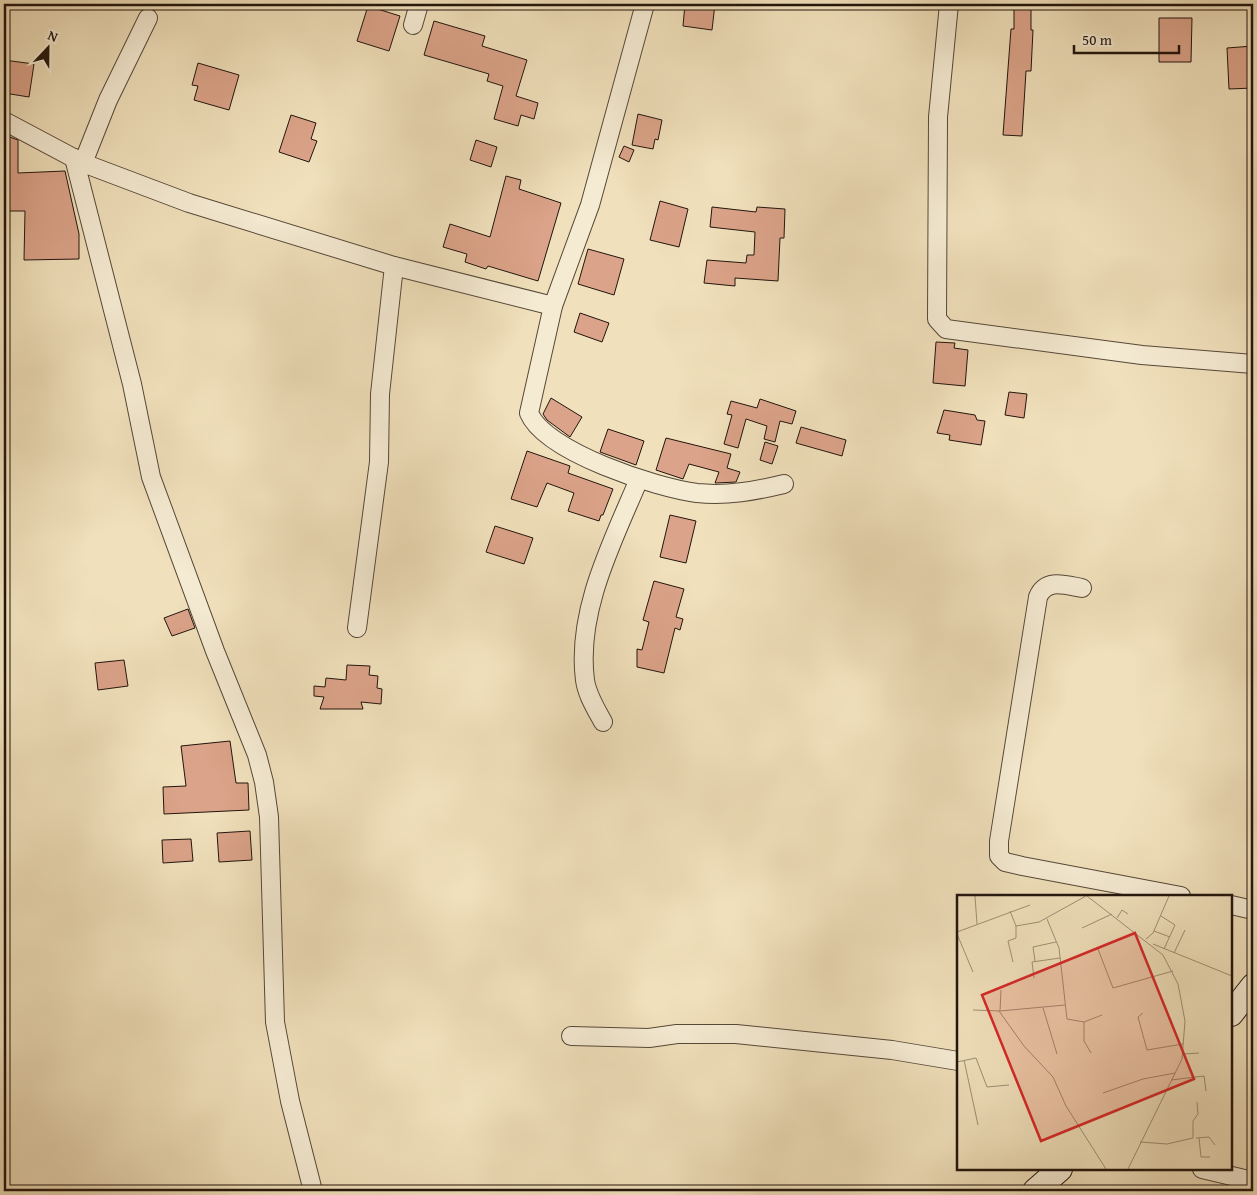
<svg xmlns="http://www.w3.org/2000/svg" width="1257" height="1195" font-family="'Gentium Book Plus',serif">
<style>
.building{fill:#dba389;stroke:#22150d}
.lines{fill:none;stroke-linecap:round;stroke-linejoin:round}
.minor-casing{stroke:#564838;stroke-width:20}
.secondary-casing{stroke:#22150d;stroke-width:26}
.minor{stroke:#f5ebd3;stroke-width:18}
.secondary{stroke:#f5ebd3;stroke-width:24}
.inset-road{fill:none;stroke:#9e8f75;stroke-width:1}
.view{fill:#d62828;fill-opacity:0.15;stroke:#d62828;stroke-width:2.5}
.inset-edge{fill:none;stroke:#22150d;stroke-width:2.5}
</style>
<rect width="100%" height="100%" fill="#f0e0bb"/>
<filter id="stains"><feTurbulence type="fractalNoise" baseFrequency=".004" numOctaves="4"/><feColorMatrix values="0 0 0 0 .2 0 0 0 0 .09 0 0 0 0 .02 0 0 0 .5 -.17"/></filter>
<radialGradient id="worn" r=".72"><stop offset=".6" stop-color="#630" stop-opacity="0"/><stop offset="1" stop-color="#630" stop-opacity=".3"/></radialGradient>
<!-- building -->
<g class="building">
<path d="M 685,4 L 715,4 L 712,30 L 683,26 Z"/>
<path d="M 1014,4 L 1031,4 L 1031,30 L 1033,30 L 1031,71 L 1026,71 L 1022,136 L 1003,135 L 1011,29 L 1014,29 Z"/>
<path d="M 368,6 L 400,16 L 389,51 L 357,41 Z"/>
<path d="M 1159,18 L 1192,18 L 1191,62 L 1159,62 Z"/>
<path d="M 434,21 L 485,36 L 482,46 L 527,60 L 516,96 L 538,103 L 534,119 L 521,115 L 518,126 L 494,119 L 503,86 L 487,81 L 489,74 L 424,55 Z"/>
<path d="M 1253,46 L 1253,88 L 1229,89 L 1227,48 Z"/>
<path d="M 4,60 L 34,64 L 29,97 L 4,93 Z"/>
<path d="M 198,63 L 239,75 L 229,110 L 194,100 L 198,86 L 192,85 Z"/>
<path d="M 638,114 L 662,120 L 658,140 L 655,139 L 653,149 L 632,145 Z"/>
<path d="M 291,115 L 316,123 L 311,139 L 317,141 L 309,162 L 279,152 Z"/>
<path d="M 4,135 L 18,140 L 18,173 L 65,171 L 79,234 L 79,259 L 24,260 L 25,211 L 4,211 Z"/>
<path d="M 476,140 L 497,147 L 491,167 L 470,160 Z"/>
<path d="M 624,146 L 634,150 L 629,162 L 619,157 Z"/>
<path d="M 506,176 L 521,180 L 519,189 L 561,203 L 538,281 L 488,266 L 486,269 L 465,262 L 467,254 L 443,247 L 450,224 L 490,237 Z"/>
<path d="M 660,201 L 688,209 L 679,247 L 650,240 Z"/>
<path d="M 712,207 L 756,212 L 757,207 L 785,209 L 784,238 L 780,238 L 778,281 L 735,278 L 735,286 L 704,283 L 707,260 L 746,263 L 747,255 L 754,255 L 755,232 L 710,227 Z"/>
<path d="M 588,249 L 624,259 L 614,295 L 578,284 Z"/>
<path d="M 580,313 L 609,323 L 602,342 L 574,332 Z"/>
<path d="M 936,342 L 955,343 L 954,348 L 968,350 L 965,386 L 933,383 Z"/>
<path d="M 1009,392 L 1027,394 L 1024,418 L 1005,415 Z"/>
<path d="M 551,398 L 582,417 L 570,437 L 547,420 L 543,414 Z"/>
<path d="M 760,399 L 796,411 L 792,424 L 780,421 L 775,442 L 764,439 L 767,426 L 746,419 L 738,448 L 724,444 L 732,415 L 727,414 L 731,401 L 757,408 Z"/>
<path d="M 944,410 L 975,415 L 977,420 L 985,421 L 981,445 L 949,440 L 950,435 L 937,433 Z"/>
<path d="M 801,427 L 846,440 L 842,456 L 796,443 Z"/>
<path d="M 608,429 L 644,441 L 636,465 L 600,452 Z"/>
<path d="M 666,438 L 731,454 L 727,468 L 740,472 L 736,482 L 715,483 L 719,472 L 689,464 L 683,479 L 656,470 Z"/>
<path d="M 765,442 L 778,446 L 772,464 L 760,460 Z"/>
<path d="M 527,451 L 570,466 L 568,473 L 613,489 L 603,515 L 601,515 L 599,521 L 568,511 L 574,493 L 547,483 L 537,507 L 511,499 Z"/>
<path d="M 670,515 L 696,521 L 686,563 L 660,557 Z"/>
<path d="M 495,526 L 533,538 L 524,564 L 486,552 Z"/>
<path d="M 654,581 L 684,589 L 676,617 L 683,619 L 680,630 L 675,628 L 664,673 L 637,667 L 637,649 L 642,650 L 649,622 L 643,620 Z"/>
<path d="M 188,609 L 195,628 L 172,636 L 164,618 Z"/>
<path d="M 124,660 L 128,686 L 98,690 L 95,663 Z"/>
<path d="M 347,665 L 370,666 L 369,675 L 378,676 L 377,688 L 382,689 L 381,704 L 361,702 L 363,709 L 320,709 L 324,697 L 314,696 L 314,686 L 325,687 L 326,678 L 346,680 Z"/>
<path d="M 230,741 L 236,783 L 248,783 L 249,810 L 164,814 L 163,787 L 186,786 L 181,746 Z"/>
<path d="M 250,831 L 252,860 L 219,862 L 217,833 Z"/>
<path d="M 191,839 L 193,861 L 163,863 L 162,840 Z"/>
</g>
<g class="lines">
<defs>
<g id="minor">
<path d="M 645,4 L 590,205 L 553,306 L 529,413 C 545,452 657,488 697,493 C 727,496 755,491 784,484"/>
<path d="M 949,4 L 938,117 L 937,319 L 946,329 L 1142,355 L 1253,364"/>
<path d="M 148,18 L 108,100 L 83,163 L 189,203 L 394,266 L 553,306"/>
<path d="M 413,25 L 419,4"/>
<path d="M 4,121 L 83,163"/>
<path d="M 74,158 L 132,384 L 151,477 L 215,651 L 257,755 L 264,782 L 269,817 L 275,1022 L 290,1101 L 313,1191"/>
<path d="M 1082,588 C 1065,585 1046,578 1038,597 L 999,841 L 999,856 L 1005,862 L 1022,866 L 1181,896"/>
<path d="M 357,628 L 379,462 L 380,394 L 394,266"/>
<path d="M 603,722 C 596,709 587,695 585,680 C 576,611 613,541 639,479"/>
<path d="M 1231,905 L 1253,910"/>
<path d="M 571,1036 L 649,1038 L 677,1034 L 736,1034 L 892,1050 L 958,1061"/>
<path d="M 1202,1169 L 1253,1181"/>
</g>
<g id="secondary">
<path d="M 1231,1014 L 1253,986"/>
<path d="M 1035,1191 L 1060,1169"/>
</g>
</defs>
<!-- minor casing -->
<use href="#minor" class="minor-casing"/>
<!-- secondary casing -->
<use href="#secondary" class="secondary-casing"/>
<!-- minor -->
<use href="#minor" class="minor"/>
<!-- secondary -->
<use href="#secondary" class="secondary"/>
</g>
<!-- overview -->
<g transform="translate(957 895)">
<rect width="275" height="275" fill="#f0e0bb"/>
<path class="inset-road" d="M 18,1 L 20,29M 130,1 L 206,60 L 221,89 L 228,126 L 225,164 L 171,274M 53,16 L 59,31 L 82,27 L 129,1M 204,21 L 218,30 L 207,54M 160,23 L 165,15 L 171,19M 90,24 L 102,53 L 110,124 L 127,127 L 145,120M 125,33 L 155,19M 197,36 L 213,42M 0,37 L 73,10M 0,39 L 16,77M 189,44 L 196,38 L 212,1M 196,49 L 275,81M 141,54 L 156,93 L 216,76M 217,58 L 228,35M 78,66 L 76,52 L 99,47M 56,67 L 51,46 L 59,43 L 59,31M 77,83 L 75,67 L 103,63M 44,95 L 43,116 L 108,110M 275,108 L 275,126M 86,113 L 100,159M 16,115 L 43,116M 42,116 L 67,151 L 96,182 L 109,211 L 149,274M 186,118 L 181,122 L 190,155 L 226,149M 127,127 L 127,146 L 134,158M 227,159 L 242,158M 7,165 L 21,230M 0,167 L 19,163 L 30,192 L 52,190M 214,185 L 247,181 L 249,196M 146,198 L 186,184 L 218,178M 239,243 L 252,242 L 258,250M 242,243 L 244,262 L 253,262M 183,247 L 210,249 L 236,243 L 236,226 L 241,219 L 240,207"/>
<path class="view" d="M 178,38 L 237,184 L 84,246 L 25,100 Z"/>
<rect width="275" height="275" class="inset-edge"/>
</g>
<!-- margin -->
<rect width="1257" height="1195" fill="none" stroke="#f0e0bb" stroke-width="20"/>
<rect x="5" y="5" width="1247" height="1185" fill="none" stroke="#22150d" stroke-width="2.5"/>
<rect x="10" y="10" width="1237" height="1175" fill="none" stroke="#22150d"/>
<!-- north arrow -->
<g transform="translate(48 48) rotate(22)" stroke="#f5ebd3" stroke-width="4" paint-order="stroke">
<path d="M0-4L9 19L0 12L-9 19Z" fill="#22150d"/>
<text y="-8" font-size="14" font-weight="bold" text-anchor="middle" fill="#22150d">N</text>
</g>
<!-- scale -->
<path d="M1074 45v8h105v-8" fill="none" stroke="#22150d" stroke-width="2.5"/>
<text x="1082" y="45" font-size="15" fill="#22150d" stroke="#f5ebd3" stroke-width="4" paint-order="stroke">50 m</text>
<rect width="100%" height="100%" filter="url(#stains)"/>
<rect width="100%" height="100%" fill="url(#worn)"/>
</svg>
